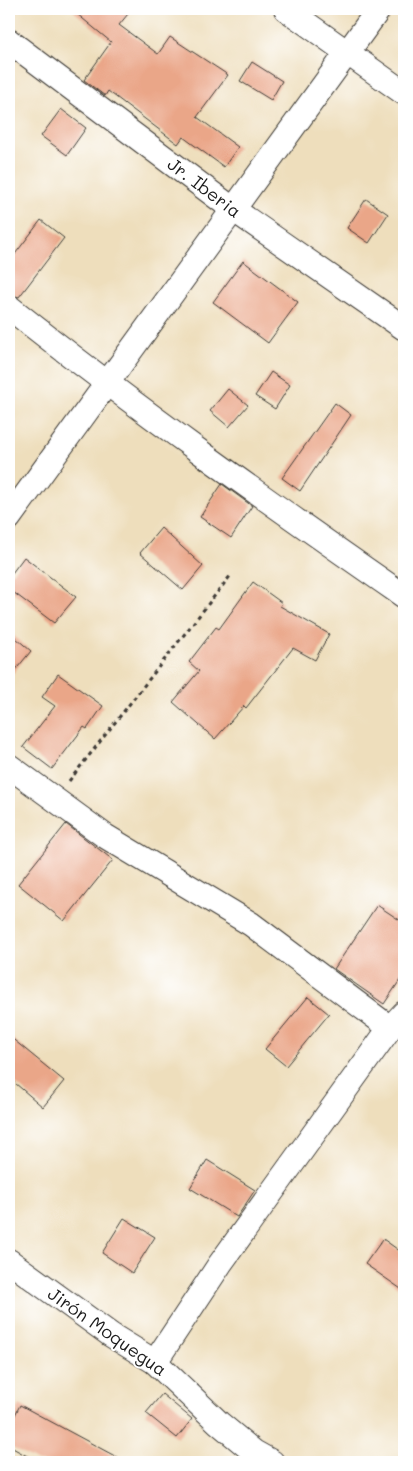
<svg xmlns="http://www.w3.org/2000/svg" width="413" height="1471" font-family="Mali,sans-serif">
<style>
.building{fill:#eaa688}
.lines{fill:none;stroke-linecap:round;stroke-linejoin:round}
.street-casing{stroke:#3c3934;stroke-width:26}
.path{stroke:#3c3934;stroke-width:3;stroke-dasharray:4 4;stroke-linecap:butt}
.street{stroke:#fff;stroke-width:24}
.labels{text-anchor:middle;stroke-width:4;stroke-linejoin:round;paint-order:stroke}
.street-label{font-size:18px;fill:#1c1c1c;stroke:#fff}
</style>
<rect width="100%" height="100%" fill="#fff"/>
<filter id="ink" filterUnits="userSpaceOnUse"><feTurbulence type="fractalNoise" baseFrequency=".02" numOctaves="2"/><feDisplacementMap in="SourceGraphic" scale="10" xChannelSelector="R" yChannelSelector="G"/><feConvolveMatrix kernelMatrix="1 2 1 2 8 2 1 2 1" color-interpolation-filters="sRGB"/></filter>
<filter id="wash" filterUnits="userSpaceOnUse"><feTurbulence type="fractalNoise" baseFrequency=".0096" numOctaves="4" result="noise"/><feDisplacementMap in="SourceGraphic" scale="20" xChannelSelector="R" yChannelSelector="G"/><feGaussianBlur stdDeviation="1.12" result="paint"/><feColorMatrix in="noise" values="0 0 0 0 0 0 0 0 0 0 0 0 0 0 0 0 0 1.4 0 .05"/><feComposite in="paint" operator="in"/></filter>
<g filter="url(#wash)">
<rect width="100%" height="100%" fill="#eedebc"/>
<g id="blocks">
<!-- building -->
<g class="building">
<path d="M 71,9 L 132,9 L 119,25 L 158,54 L 170,37 L 228,75 L 197,117 L 238,147 L 224,167 L 183,137 L 178,144 L 108,91 L 105,96 L 84,80 L 111,42 Z"/>
<path d="M 252,62 L 282,81 L 271,100 L 240,81 Z"/>
<path d="M 61,109 L 86,128 L 67,155 L 41,136 Z"/>
<path d="M 366,199 L 388,214 L 369,243 L 347,228 Z"/>
<path d="M 41,220 L 64,238 L 19,297 L 9,294 L 9,262 Z"/>
<path d="M 243,261 L 298,302 L 268,343 L 213,302 Z"/>
<path d="M 271,372 L 290,385 L 275,409 L 255,396 Z"/>
<path d="M 228,389 L 248,405 L 229,427 L 210,411 Z"/>
<path d="M 335,403 L 351,415 L 300,491 L 282,478 Z"/>
<path d="M 222,484 L 252,506 L 231,538 L 200,517 Z"/>
<path d="M 161,528 L 203,566 L 183,590 L 140,553 Z"/>
<path d="M 24,557 L 76,597 L 54,623 L 9,589 L 9,577 Z"/>
<path d="M 253,582 L 282,603 L 280,606 L 329,634 L 315,660 L 293,648 L 246,708 L 244,706 L 215,739 L 173,702 L 199,671 L 189,662 L 216,627 L 219,629 Z"/>
<path d="M 9,632 L 31,651 L 9,678 Z"/>
<path d="M 58,674 L 103,706 L 87,729 L 84,727 L 52,769 L 23,747 L 55,706 L 42,697 Z"/>
<path d="M 66,824 L 113,860 L 64,921 L 18,884 Z"/>
<path d="M 377,905 L 404,923 L 404,974 L 384,1004 L 334,969 Z"/>
<path d="M 308,997 L 329,1014 L 286,1066 L 265,1049 Z"/>
<path d="M 9,1036 L 64,1081 L 43,1107 L 9,1078 Z"/>
<path d="M 207,1160 L 255,1190 L 237,1217 L 190,1188 Z"/>
<path d="M 124,1218 L 155,1237 L 132,1273 L 102,1253 Z"/>
<path d="M 383,1239 L 404,1254 L 404,1291 L 365,1264 Z"/>
<path d="M 162,1394 L 192,1419 L 177,1438 L 146,1413 Z"/>
<path d="M 20,1405 L 126,1462 L 38,1462 L 9,1446 L 9,1427 Z"/>
</g>
</g>
</g>
<g filter="url(#ink)">
<use href="#blocks" fill-opacity="0" stroke="#3c3934" stroke-width="1"/>
<g class="lines">
<defs>
<g id="street">
<path d="M 286,9 L 404,93"/>
<path d="M 9,41 L 234,210 L 404,328"/>
<path d="M 9,307 C 137,409 270,503 404,596"/>
<path d="M 9,518 L 379,9"/>
<path d="M 9,766 L 105,836 L 251,924 L 390,1028 L 220,1264 L 155,1362"/>
<path d="M 390,1028 L 404,1013"/>
<path d="M 9,1261 L 111,1335 L 155,1362 L 219,1423 L 254,1452 L 272,1462"/>
</g>
</defs>
<!-- street casing -->
<use href="#street" class="street-casing"/>
<!-- path -->
<path class="path" d="M 69,781 L 231,575"/>
<!-- street -->
<use href="#street" class="street"/>
</g>
</g>
<g class="labels">
<!-- street labels -->
<g class="street-label">
<text transform="translate(204 188) rotate(37)" y="6">Jr. Iberia</text>
<text transform="translate(107 1332) rotate(35)" y="6">Jirón Moquegua</text>
</g>
</g>
<!-- margin -->
<rect width="413" height="1471" fill="none" stroke="#fff" stroke-width="30"/>
</svg>
